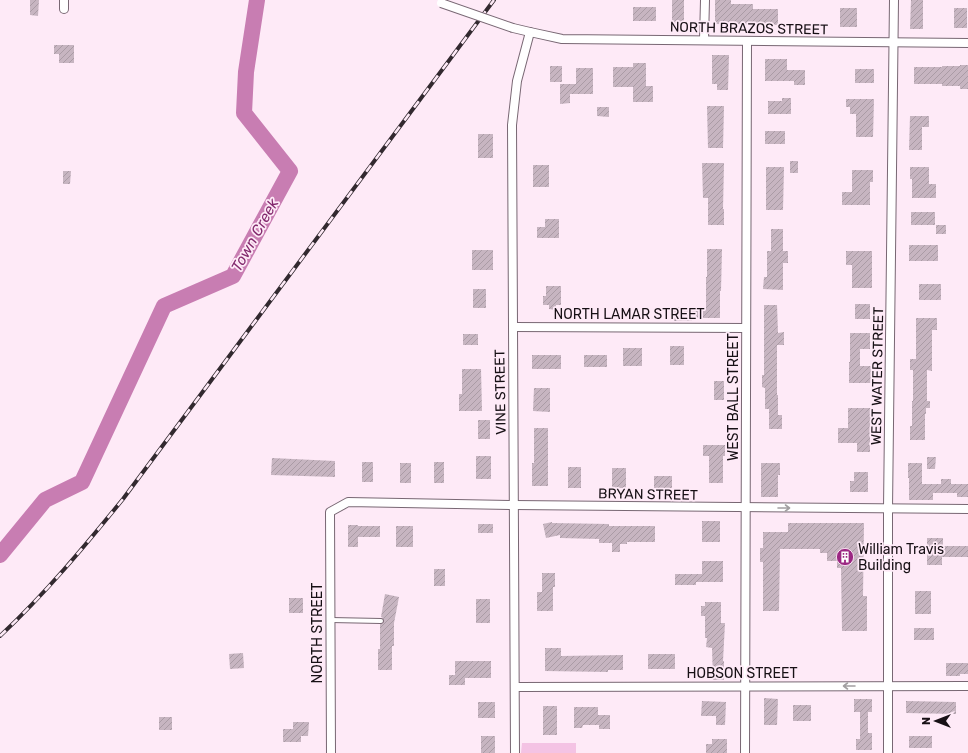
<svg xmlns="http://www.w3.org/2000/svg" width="968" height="753" font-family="Rubik,sans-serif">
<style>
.park{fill:#f4c3e4}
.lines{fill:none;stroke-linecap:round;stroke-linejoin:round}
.river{stroke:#c87db2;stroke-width:16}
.building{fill:url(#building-hatch)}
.service-casing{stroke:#786773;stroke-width:6}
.minor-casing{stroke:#786773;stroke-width:10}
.service{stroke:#fff;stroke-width:4}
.minor{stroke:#fff;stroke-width:8}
.rail-casing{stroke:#32292f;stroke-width:4}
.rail{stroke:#feeaf7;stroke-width:2.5;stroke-dasharray:8;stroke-linecap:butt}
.minor-bridge-casing{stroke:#786773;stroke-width:10;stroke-linecap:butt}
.minor-bridge{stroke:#fff;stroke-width:8}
.oneway{stroke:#a29fa1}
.labels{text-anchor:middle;stroke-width:3.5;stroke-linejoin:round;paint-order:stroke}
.street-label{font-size:14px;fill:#171015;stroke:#feeaf7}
.poi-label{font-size:14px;fill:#171015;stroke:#feeaf7;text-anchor:start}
.water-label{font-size:15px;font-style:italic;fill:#82296d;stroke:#feeaf7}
</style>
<defs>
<pattern id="building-hatch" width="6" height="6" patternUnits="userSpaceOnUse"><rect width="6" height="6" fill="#c7b5c1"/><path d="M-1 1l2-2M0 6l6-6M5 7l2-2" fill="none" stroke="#aa9ba5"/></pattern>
</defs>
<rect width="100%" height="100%" fill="#feeaf7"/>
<!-- park -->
<path class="park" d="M 522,743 L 576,743 L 576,753 L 521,753 Z"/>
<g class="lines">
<!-- river -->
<path class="river" d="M 0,555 L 45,500 L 82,482 L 164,306 L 233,276 L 290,171 L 244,113 L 246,72 L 257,0"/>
</g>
<!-- building -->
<g class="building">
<path d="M 30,0 L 39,0 L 38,16 L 30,15 Z"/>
<rect x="672" y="0" width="12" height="24"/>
<path d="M 715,0 L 731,0 L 731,4 L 753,4 L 753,9 L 778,9 L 778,25 L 715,24 Z"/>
<path d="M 911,0 L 923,0 L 923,29 L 910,29 Z"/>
<rect x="633" y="7" width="23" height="14"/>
<rect x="840" y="8" width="17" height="19"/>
<rect x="954" y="8" width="13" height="20"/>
<path d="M 54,45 L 74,45 L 74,63 L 59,63 L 59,54 L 54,54 Z"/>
<path d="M 712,55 L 729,55 L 728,90 L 717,90 L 717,84 L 712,84 Z"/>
<path d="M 765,59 L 787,59 L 787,70 L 805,70 L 805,85 L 794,85 L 794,81 L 765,81 Z"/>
<path d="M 633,63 L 646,63 L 646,86 L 653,86 L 653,102 L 633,102 L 633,87 L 613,87 L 613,67 L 633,67 Z"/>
<path d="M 960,65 L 968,65 L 968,89 L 960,89 L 960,86 L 942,86 L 942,84 L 914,84 L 914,67 L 942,67 L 942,66 L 960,66 Z"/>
<rect x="550" y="66" width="12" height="16"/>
<path d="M 576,68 L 593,68 L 593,94 L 570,94 L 570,103 L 560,104 L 560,84 L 576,84 Z"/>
<rect x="855" y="69" width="19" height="14"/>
<path d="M 782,98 L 791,98 L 791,114 L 768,114 L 768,101 L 782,101 Z"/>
<path d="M 846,99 L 874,99 L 873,137 L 856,137 L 856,114 L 850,114 L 850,107 L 846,107 Z"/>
<path d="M 707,106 L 724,106 L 723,148 L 708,148 Z"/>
<path d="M 597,107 L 609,107 L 609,117 L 597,116 Z"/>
<path d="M 910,116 L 929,116 L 929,127 L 922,127 L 922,150 L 909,150 Z"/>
<rect x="765" y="131" width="20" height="13"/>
<rect x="478" y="134" width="15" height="24"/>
<rect x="790" y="161" width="8" height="12"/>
<path d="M 702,163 L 724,163 L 723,209 L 724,209 L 724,225 L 708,225 L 708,198 L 703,198 Z"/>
<rect x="533" y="165" width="16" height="22"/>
<path d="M 766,167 L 784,167 L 783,210 L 766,210 Z"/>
<path d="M 910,167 L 929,167 L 929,184 L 936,184 L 936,198 L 912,198 L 912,179 L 910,179 Z"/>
<path d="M 852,170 L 873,170 L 873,182 L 870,182 L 870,205 L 842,205 L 842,192 L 852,192 Z"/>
<path d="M 63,171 L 71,171 L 70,184 L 63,184 Z"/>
<rect x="911" y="212" width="24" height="13"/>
<path d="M 545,219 L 559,219 L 559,238 L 537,238 L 537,227 L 545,227 Z"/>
<rect x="936" y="225" width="10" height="9"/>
<path d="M 771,229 L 783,229 L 783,251 L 788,251 L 788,263 L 783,263 L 783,290 L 763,289 L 764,277 L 767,277 L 767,251 L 771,251 Z"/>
<rect x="909" y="245" width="29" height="16"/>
<path d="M 707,249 L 722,249 L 721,291 L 720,291 L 720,318 L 692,318 L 692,321 L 674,321 L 674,307 L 692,307 L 692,308 L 706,308 L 706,277 L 707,277 Z"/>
<rect x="472" y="250" width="21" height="20"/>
<path d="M 846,251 L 872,251 L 872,288 L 852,288 L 852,265 L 846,265 Z"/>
<rect x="919" y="284" width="22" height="16"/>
<path d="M 546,286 L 561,286 L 561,305 L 556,305 L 556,310 L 549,309 L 549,305 L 543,305 L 543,296 L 546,296 Z"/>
<rect x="473" y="289" width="13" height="19"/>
<rect x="855" y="304" width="15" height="15"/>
<path d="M 764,305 L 777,305 L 778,333 L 784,332 L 784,345 L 777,345 L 777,395 L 778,395 L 778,415 L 782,415 L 782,429 L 769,429 L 769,409 L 765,409 L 765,388 L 762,387 L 762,375 L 764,375 Z"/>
<path d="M 916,318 L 937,318 L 937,330 L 932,330 L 932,371 L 927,370 L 927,401 L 930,401 L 930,408 L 926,408 L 926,414 L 925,414 L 925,440 L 910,440 L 910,426 L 912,426 L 912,401 L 913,401 L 913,370 L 910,370 L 910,359 L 916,359 Z"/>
<path d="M 850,333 L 870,333 L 870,349 L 860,349 L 860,366 L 871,366 L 871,383 L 849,383 L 849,362 L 850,362 Z"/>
<rect x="463" y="334" width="15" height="11"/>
<rect x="670" y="346" width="14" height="19"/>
<rect x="623" y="348" width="19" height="18"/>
<rect x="532" y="355" width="29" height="14"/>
<rect x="584" y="355" width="23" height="12"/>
<path d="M 462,369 L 481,369 L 482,411 L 459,411 L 459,394 L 462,394 Z"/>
<rect x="714" y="381" width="10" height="19"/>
<path d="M 534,388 L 550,388 L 550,412 L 533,411 Z"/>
<path d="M 848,408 L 872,408 L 872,423 L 870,423 L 870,452 L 857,452 L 857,443 L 838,443 L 838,428 L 848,428 Z"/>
<rect x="478" y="420" width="12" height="19"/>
<path d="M 534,428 L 548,428 L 548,486 L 532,486 L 532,463 L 534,463 Z"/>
<path d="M 703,445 L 725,445 L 725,456 L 723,456 L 723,483 L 709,483 L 709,456 L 703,456 Z"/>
<rect x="476" y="456" width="15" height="23"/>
<path d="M 927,457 L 936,457 L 935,469 L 927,469 Z"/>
<path d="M 272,458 L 335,461 L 335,477 L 271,475 Z"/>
<rect x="362" y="462" width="11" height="20"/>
<rect x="434" y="462" width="10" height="21"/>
<rect x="400" y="463" width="11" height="20"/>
<path d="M 761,463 L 780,463 L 780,475 L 778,475 L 778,497 L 761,497 Z"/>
<path d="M 908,463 L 922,463 L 922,484 L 941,484 L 941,479 L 951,479 L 951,484 L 968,484 L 968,497 L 957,497 L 957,493 L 933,493 L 933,500 L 909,500 L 909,478 L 908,478 Z"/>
<rect x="568" y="467" width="13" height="21"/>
<rect x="612" y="468" width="14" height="20"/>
<path d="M 854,472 L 868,472 L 868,492 L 850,492 L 850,481 L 854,481 Z"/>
<rect x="654" y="476" width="18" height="12"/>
<rect x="702" y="521" width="18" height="21"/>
<path d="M 552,522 L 552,523 L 609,524 L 609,526 L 655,526 L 655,542 L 627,542 L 627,544 L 620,544 L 620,552 L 612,552 L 612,543 L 599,543 L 599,539 L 560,538 L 560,535 L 546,538 L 543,524 Z"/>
<path d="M 788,523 L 864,523 L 863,596 L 867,596 L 867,631 L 842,631 L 841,568 L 837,568 L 837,561 L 827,561 L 827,553 L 820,553 L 820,549 L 780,549 L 779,611 L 763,611 L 763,562 L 760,562 L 760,548 L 763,548 L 763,532 L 788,532 Z"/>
<rect x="478" y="524" width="15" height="9"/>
<path d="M 348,525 L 358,525 L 358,526 L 380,526 L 380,537 L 358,537 L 358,547 L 348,547 Z"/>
<rect x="396" y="526" width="17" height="21"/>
<path d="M 927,538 L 943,538 L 943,546 L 968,546 L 968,557 L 942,557 L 942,565 L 927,565 Z"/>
<path d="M 702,561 L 723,561 L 723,582 L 696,582 L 696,585 L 675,585 L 675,574 L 702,574 Z"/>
<rect x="434" y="569" width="11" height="17"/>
<path d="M 542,573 L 555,573 L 555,587 L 553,587 L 553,611 L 537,611 L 537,592 L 542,592 Z"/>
<rect x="915" y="591" width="16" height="23"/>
<path d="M 385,594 L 399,597 L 394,623 L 394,646 L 392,646 L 392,670 L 378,670 L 378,649 L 380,649 L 380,624 L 383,624 L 384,621 L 383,618 L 381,617 Z"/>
<rect x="289" y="598" width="14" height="15"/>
<rect x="476" y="599" width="14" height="24"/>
<path d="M 705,602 L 721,602 L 721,623 L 725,623 L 723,661 L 724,661 L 724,680 L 713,680 L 712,648 L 706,647 L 707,638 L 705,638 L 705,616 L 701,616 L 701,606 L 705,606 Z"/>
<rect x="914" y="628" width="20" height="12"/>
<path d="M 545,648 L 561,648 L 561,656 L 623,655 L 623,670 L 608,670 L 608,672 L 545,671 Z"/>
<path d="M 243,653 L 244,668 L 230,669 L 229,654 Z"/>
<rect x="648" y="654" width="27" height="15"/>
<path d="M 455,661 L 491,661 L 491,678 L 465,678 L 465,685 L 449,685 L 449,675 L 455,675 Z"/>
<path d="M 946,663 L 968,663 L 968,674 L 960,674 L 960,676 L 946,676 Z"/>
<path d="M 764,698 L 778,699 L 777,725 L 764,725 Z"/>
<path d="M 854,699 L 872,699 L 872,712 L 868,712 L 868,733 L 872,733 L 872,750 L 856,750 L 856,739 L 860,739 L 860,712 L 854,712 Z"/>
<path d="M 702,701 L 726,702 L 725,725 L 716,725 L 716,716 L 701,716 Z"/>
<path d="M 906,701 L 956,702 L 956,714 L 906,713 Z"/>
<rect x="478" y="702" width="17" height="16"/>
<rect x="793" y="705" width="18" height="16"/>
<rect x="543" y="706" width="14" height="29"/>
<path d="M 574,707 L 598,707 L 598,715 L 610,715 L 610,729 L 599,729 L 599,725 L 583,725 L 582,728 L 574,728 Z"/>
<rect x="159" y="717" width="13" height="13"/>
<path d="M 293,722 L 309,722 L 308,736 L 301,736 L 301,742 L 283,742 L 283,729 L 293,729 Z"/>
<rect x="481" y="736" width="14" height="17"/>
<rect x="909" y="736" width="23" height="12"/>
<path d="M 712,739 L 727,739 L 727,753 L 706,753 L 706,744 L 712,744 Z"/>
</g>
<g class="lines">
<defs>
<path id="service" d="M 331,620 L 381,621"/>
<g id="minor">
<path d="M 64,9 L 64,0"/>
<path d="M 513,28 L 530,32 L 562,39 L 968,43"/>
<path d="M 704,40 L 705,0"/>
<path d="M 513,327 L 746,328"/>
<path d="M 515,687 L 968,686"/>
<path d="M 331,753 L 330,512 L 348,502 L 514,505 L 968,509"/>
<path d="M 515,753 L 513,327 L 512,125 L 517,81 L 530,32"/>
<path d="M 745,753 L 747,41"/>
<path d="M 888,753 L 888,509 L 894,0"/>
</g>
</defs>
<!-- service casing -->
<use href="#service" class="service-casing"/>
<!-- minor casing -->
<use href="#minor" class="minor-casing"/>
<!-- service -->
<use href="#service" class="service"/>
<!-- minor -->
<use href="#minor" class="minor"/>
<defs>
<path id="rail" d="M 0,636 C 45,594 84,547 123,499 L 494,0"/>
</defs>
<!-- rail casing -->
<use href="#rail" class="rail-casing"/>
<!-- rail -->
<use href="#rail" class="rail"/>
<defs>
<path id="minor-bridge" d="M 441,3 L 513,28"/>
</defs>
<!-- minor-bridge casing -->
<use href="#minor-bridge" class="minor-bridge-casing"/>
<!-- minor-bridge -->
<use href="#minor-bridge" class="minor-bridge"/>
</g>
<!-- one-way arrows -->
<defs><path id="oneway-shaft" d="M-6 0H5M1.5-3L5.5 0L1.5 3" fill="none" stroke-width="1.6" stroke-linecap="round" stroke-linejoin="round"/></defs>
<g class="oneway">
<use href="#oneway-shaft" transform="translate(784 508)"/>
<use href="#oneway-shaft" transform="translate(849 686) rotate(180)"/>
</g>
<!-- icons -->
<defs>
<symbol id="building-disc" viewBox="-11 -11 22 22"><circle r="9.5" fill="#9b2782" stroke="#feeaf7"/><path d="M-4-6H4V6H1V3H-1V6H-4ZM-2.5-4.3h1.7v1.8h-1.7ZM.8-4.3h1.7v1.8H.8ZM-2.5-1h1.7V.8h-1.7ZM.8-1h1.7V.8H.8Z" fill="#fff"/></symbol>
</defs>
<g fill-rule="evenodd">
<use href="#building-disc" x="835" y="547" width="20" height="20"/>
</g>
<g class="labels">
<!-- street labels -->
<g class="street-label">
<text transform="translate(749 28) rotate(1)" y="5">NORTH BRAZOS STREET</text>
<text x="629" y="319">NORTH LAMAR STREET</text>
<text transform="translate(877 376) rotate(-89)" y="5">WEST WATER STREET</text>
<text transform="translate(500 392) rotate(-91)" y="5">VINE STREET</text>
<text transform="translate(733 397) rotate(-90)" y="5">WEST BALL STREET</text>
<text transform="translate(648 494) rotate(1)" y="5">BRYAN STREET</text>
<text transform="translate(317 633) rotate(-90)" y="5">NORTH STREET</text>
<text x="742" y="678">HOBSON STREET</text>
</g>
<!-- poi labels -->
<g class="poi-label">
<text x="858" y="554">William Travis<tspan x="858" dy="16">Building</tspan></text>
</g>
<!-- water labels -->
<g class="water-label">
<text transform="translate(255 235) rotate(-61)" y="5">Town Creek</text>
</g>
</g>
<!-- north arrow -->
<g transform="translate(936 721) rotate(270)" stroke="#feeaf7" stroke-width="3" paint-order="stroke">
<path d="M0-3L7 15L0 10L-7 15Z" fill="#171015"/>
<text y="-6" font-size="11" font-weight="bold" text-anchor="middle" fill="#171015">N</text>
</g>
</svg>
